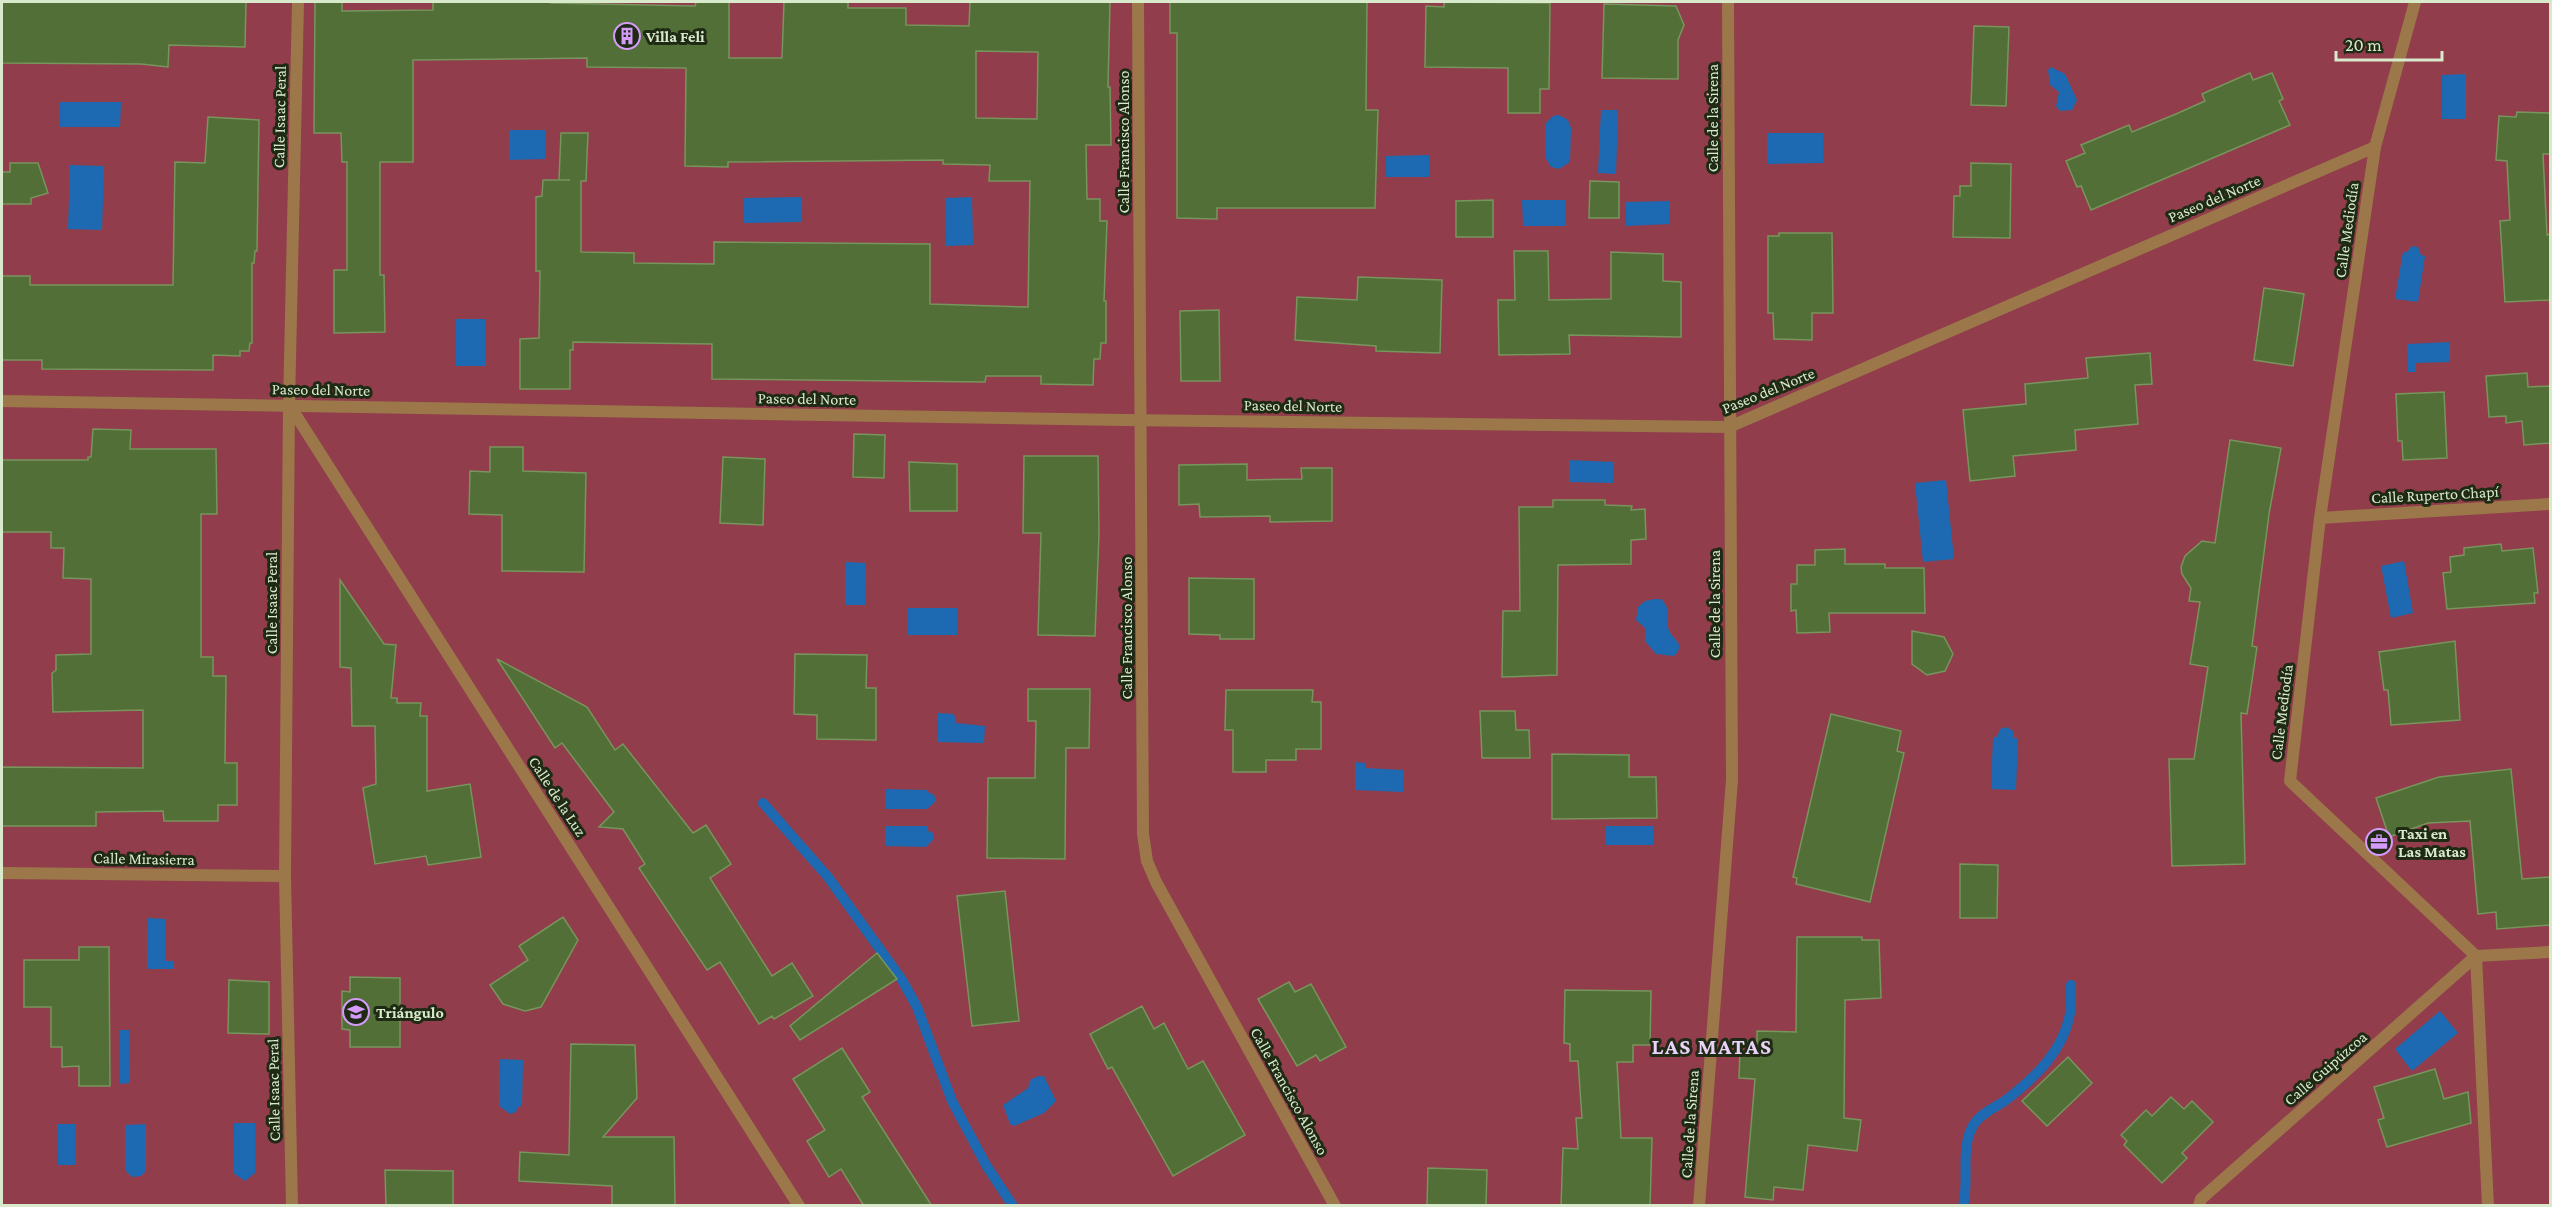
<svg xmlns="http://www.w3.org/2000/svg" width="2552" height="1207" font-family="'Crimson Pro',serif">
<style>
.green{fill:#913d4c}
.water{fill:#1d6ab2}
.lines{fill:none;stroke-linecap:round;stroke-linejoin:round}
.stream{stroke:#1d6ab2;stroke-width:10}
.building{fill:#526f37;stroke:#77955c;stroke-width:1.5;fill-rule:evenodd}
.street{stroke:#9b774a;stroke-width:12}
.labels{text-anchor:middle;stroke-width:6;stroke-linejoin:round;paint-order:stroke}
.poi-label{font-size:16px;font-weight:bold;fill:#d9eacc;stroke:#1e2a13;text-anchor:start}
.street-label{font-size:16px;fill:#d9eacc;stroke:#1e2a13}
.district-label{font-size:22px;font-weight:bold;letter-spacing:1.5px;fill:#ead2fa;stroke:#1e2a13}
</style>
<rect width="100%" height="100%" fill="#2d480f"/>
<!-- green -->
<rect class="green" x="2" y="2" width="2548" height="1203"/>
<!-- water -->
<g class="water">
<path d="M 2051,67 L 2065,74 L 2077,100 L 2072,110 L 2060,111 L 2056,106 L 2059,92 L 2050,85 L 2048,70 Z"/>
<path d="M 2466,74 L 2466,119 L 2442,119 L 2442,75 Z"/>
<path d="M 60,102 L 121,102 L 120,127 L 60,127 Z"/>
<path d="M 1601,110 L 1618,110 L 1616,174 L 1598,173 Z"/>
<path d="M 1559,115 L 1568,120 L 1571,128 L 1570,162 L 1559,169 L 1551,167 L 1545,157 L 1545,124 L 1553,116 Z"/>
<path d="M 509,130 L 545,130 L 545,159 L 509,160 Z"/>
<path d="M 1767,133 L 1823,133 L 1823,163 L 1767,164 Z"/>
<path d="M 1429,155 L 1429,177 L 1386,177 L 1386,156 Z"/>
<path d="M 70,165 L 104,166 L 102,230 L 68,229 Z"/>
<path d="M 802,197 L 801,222 L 744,223 L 744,198 Z"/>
<path d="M 972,197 L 973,245 L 946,246 L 945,198 Z"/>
<path d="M 1522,200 L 1566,200 L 1566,226 L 1523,226 Z"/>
<path d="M 1670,201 L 1670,224 L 1626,226 L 1626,202 Z"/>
<path d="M 2412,246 L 2418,247 L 2421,255 L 2425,256 L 2418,302 L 2395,299 L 2403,252 L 2407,252 Z"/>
<path d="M 456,319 L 485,319 L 486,366 L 456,366 Z"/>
<path d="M 2450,342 L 2450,362 L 2416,363 L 2416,372 L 2408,372 L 2407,344 Z"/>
<path d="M 1569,460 L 1614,462 L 1613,483 L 1569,482 Z"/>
<path d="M 1946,480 L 1954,559 L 1923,562 L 1915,483 Z"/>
<path d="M 2404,561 L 2413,613 L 2391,618 L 2381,566 Z"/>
<path d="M 846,562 L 866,563 L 865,605 L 845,605 Z"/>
<path d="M 1655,599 L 1661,599 C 1671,609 1667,615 1668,627 C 1670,639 1688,643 1674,656 L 1656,654 L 1645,641 L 1645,628 L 1636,620 L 1638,607 L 1645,601 Z"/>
<rect x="908" y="608" width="50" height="27"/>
<path d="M 938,713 L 954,714 L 956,723 L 985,726 L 984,743 L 938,742 Z"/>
<path d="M 2007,727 L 2013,731 L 2014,738 L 2018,738 L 2016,790 L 1991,789 L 1993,737 L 1997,737 L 2000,729 Z"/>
<path d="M 1355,762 L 1365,763 L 1365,768 L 1404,770 L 1403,792 L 1355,790 Z"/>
<path d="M 886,789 L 927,790 L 928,792 L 934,795 L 936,801 L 927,809 L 885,809 Z"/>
<path d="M 885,826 L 927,826 L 927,830 L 934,834 L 934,839 L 926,847 L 885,846 Z"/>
<rect x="1606" y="826" width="47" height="19"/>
<path d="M 148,918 L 166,919 L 166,961 L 174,961 L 174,969 L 147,969 Z"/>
<path d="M 2440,1011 L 2458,1033 L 2412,1071 L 2395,1049 Z"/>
<path d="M 120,1030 L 129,1030 L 130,1083 L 120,1084 Z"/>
<path d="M 500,1059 L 523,1060 L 522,1106 L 518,1107 L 516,1112 L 510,1114 L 499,1106 Z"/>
<path d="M 1039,1076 L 1044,1076 L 1056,1101 L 1044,1113 L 1014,1126 L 1010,1124 L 1003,1105 L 1028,1088 L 1031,1079 Z"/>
<path d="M 234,1123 L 255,1123 L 255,1173 L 245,1181 L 233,1173 Z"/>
<path d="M 57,1124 L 76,1124 L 76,1165 L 58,1165 Z"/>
<path d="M 146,1124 L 146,1171 L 141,1176 L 132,1177 L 126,1171 L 125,1125 Z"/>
</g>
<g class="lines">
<!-- stream -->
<g class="stream">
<path d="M 763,803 L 828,877 L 902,980 L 917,1007 L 952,1101 L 986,1165 L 1013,1206"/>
<path d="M 1963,1206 C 1970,1180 1959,1148 1974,1124 C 1982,1112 1995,1108 2006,1100 C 2035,1078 2064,1050 2070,1013 C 2072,1004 2070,994 2071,985"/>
</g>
</g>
<!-- building -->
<g class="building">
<path d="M 2,2 L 246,2 L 245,47 L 169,45 L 168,67 L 141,64 L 2,63 Z"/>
<path d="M 315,2 L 342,2 L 342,11 L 433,10 L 433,2 L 551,2 L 551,3 L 695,6 L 696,2 L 729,2 L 729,58 L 782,58 L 784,2 L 848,2 L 848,8 L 906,8 L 906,25 L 969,26 L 970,2 L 1110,2 L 1108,87 L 1110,87 L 1111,145 L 1086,145 L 1087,199 L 1100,199 L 1100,221 L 1107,221 L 1104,301 L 1106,301 L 1106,343 L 1101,343 L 1100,359 L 1094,359 L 1093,385 L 1041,384 L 1041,376 L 986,376 L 985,382 L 712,379 L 712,344 L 573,342 L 573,350 L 570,350 L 570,389 L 520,389 L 520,339 L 539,338 L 540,271 L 536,271 L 536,197 L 542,196 L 543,180 L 570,180 L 559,180 L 561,133 L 588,133 L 586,181 L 581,181 L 581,252 L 634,253 L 634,263 L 714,264 L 714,242 L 930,244 L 930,304 L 1028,307 L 1030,181 L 989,181 L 990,165 L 943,164 L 943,160 L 728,162 L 728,167 L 685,166 L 686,68 L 587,67 L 587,58 L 413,60 L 413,162 L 380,162 L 380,275 L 384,275 L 385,332 L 334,333 L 334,270 L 347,270 L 347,162 L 342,162 L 341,133 L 314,133 ZM 976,51 L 1038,52 L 1037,119 L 976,118 Z"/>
<path d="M 1170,2 L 1367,2 L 1366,110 L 1378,110 L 1375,208 L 1217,208 L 1217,219 L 1177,218 L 1177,33 L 1170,33 Z"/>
<path d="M 1444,2 L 1550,3 L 1549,89 L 1540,89 L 1540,113 L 1508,113 L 1508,68 L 1425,67 L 1426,6 L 1444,7 Z"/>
<path d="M 1604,4 L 1676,6 L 1684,25 L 1678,40 L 1678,79 L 1602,78 Z"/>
<path d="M 1974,26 L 2009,27 L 2006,106 L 1971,105 Z"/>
<path d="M 2250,73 L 2253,80 L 2272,73 L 2283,99 L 2279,101 L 2290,125 L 2091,210 L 2081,186 L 2077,187 L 2066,161 L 2085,153 L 2081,145 L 2129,125 L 2132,132 L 2176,114 L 2205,101 L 2202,94 Z"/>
<path d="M 2517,112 L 2550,113 L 2550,154 L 2543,154 L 2547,235 L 2550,234 L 2550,300 L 2505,302 L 2500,221 L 2510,220 L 2507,161 L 2496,160 L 2499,116 L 2516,117 Z"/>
<path d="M 208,117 L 259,120 L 257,251 L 255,251 L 254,263 L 252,263 L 252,343 L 250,343 L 249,351 L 240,351 L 240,356 L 213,355 L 213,370 L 42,369 L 42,360 L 2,360 L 2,276 L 30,276 L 30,285 L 173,285 L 175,162 L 205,163 Z"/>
<path d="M 10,163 L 38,163 L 48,193 L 31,198 L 31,204 L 2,204 L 2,172 L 10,172 Z"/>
<path d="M 1971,163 L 2011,164 L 2010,238 L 1953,237 L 1954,196 L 1960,196 L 1960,186 L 1971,186 Z"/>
<path d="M 1590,181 L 1619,182 L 1619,218 L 1589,218 Z"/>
<path d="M 1493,200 L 1493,237 L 1456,237 L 1456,201 Z"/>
<path d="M 1779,233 L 1832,233 L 1833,313 L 1812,313 L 1812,340 L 1774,339 L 1773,313 L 1768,313 L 1768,236 L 1779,236 Z"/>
<path d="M 1514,251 L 1548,251 L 1549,300 L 1611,299 L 1611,252 L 1663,254 L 1663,281 L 1681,282 L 1681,337 L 1569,335 L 1570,354 L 1499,355 L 1498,300 L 1515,300 Z"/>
<path d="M 1358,277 L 1442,280 L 1440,353 L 1376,351 L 1376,346 L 1295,340 L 1297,297 L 1357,300 Z"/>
<path d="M 2264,288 L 2304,294 L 2293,366 L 2254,360 Z"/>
<path d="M 1219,310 L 1220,381 L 1181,381 L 1180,311 Z"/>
<path d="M 2150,353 L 2152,384 L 2135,385 L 2138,424 L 2075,430 L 2076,450 L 2013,456 L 2015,476 L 1970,481 L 1963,410 L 2026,404 L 2025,384 L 2088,378 L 2086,358 Z"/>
<path d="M 2527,373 L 2528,387 L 2550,386 L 2550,443 L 2524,445 L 2522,421 L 2506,423 L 2506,416 L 2489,417 L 2486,376 Z"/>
<path d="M 2444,392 L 2447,458 L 2403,460 L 2402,441 L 2398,441 L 2396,394 Z"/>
<path d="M 93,429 L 131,430 L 130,449 L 216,449 L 217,514 L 201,514 L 201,657 L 213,657 L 213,676 L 226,676 L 225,763 L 237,763 L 237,805 L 218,805 L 218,821 L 164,821 L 163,811 L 96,812 L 96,826 L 2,826 L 2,767 L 143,768 L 143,710 L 53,712 L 52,673 L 56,670 L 56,655 L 91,654 L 91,579 L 63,578 L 64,548 L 51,548 L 51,532 L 2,532 L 2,460 L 88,460 L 88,457 L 91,457 Z"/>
<path d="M 854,434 L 885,435 L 884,478 L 853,477 Z"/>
<path d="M 2230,440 L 2281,448 L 2269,514 L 2252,646 L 2257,647 L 2247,714 L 2241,713 L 2245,864 L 2172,866 L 2169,759 L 2194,759 L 2208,667 L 2190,664 L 2200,602 L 2189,601 L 2191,588 L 2182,574 L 2181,567 L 2185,556 L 2202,541 L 2215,543 Z"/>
<path d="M 490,447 L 523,447 L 523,471 L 586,473 L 584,572 L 502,571 L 502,515 L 469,514 L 470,471 L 490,472 Z"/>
<path d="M 1024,456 L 1098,456 L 1099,534 L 1095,636 L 1038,635 L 1041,533 L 1023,533 Z"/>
<path d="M 723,457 L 765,459 L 763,525 L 720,523 Z"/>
<path d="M 909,462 L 957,464 L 957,511 L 910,511 Z"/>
<path d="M 1247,464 L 1247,480 L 1302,479 L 1301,468 L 1332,468 L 1332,521 L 1270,522 L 1270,516 L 1200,517 L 1199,504 L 1179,505 L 1179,465 Z"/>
<path d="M 1553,500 L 1605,500 L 1605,505 L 1632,506 L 1631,510 L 1645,509 L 1646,539 L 1631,540 L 1631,564 L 1558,565 L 1557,675 L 1502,677 L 1503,611 L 1520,611 L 1519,507 L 1553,507 Z"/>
<path d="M 2501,544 L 2502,551 L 2533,548 L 2538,593 L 2534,593 L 2535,603 L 2447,609 L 2443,573 L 2451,572 L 2450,557 L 2464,555 L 2464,548 Z"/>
<path d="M 1845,549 L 1845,564 L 1885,564 L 1885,568 L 1924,568 L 1925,613 L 1829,613 L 1830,632 L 1797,633 L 1796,610 L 1791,611 L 1791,584 L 1797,584 L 1797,565 L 1815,565 L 1815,550 Z"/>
<path d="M 1189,578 L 1254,579 L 1254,639 L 1220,639 L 1220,635 L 1189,634 Z"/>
<path d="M 340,580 L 384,644 L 396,645 L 391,698 L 397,698 L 397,703 L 421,703 L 420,716 L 427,716 L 427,791 L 470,784 L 481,857 L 428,865 L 426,856 L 375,864 L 363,788 L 376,784 L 375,726 L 352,726 L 351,668 L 340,667 Z"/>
<path d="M 1912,631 L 1944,637 L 1953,654 L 1945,671 L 1927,675 L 1912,664 Z"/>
<path d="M 2455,641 L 2460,720 L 2391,725 L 2388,690 L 2384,690 L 2379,652 Z"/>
<path d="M 795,654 L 867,655 L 866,688 L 876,688 L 876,740 L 817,739 L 817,715 L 794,714 Z"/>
<path d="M 497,659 L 587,707 L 615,750 L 623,744 L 693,833 L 706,825 L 731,864 L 710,878 L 772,976 L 792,963 L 813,996 L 774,1019 L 772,1016 L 759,1024 L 720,962 L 707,970 L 639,868 L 645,864 L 623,829 L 599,827 L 614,812 L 562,743 L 555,748 Z"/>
<path d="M 1028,689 L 1090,689 L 1089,748 L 1066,748 L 1065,859 L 987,858 L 988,778 L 1035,778 L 1036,721 L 1028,721 Z"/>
<path d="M 1226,690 L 1313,690 L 1312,702 L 1321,702 L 1321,749 L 1296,749 L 1296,760 L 1266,760 L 1266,772 L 1233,772 L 1233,730 L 1225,730 Z"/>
<path d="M 1480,711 L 1515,711 L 1516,730 L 1529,730 L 1530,758 L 1482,758 Z"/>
<path d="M 1831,714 L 1901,731 L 1897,751 L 1904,753 L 1870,902 L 1796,884 L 1797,878 L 1793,877 Z"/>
<path d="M 1552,754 L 1629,755 L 1629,777 L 1656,777 L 1657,818 L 1552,819 Z"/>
<path d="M 2511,769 L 2522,879 L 2550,877 L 2550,925 L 2497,929 L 2496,912 L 2478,914 L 2470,821 L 2428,823 L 2389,837 L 2376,798 L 2439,777 Z"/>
<path d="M 1960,864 L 1998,865 L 1997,918 L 1960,918 Z"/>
<path d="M 1005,891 L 1019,1021 L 972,1026 L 957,896 Z"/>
<path d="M 563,917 L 578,940 L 541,1007 L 525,1011 L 503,1004 L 490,985 L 528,960 L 519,946 Z"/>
<path d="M 1797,937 L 1862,937 L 1862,940 L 1879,940 L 1881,998 L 1845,1000 L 1844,1118 L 1861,1120 L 1857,1151 L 1808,1145 L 1803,1190 L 1774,1187 L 1773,1200 L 1745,1197 L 1755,1079 L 1739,1078 L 1740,1051 L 1757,1052 L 1757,1031 L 1796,1032 Z"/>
<path d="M 79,947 L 109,947 L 110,1086 L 79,1086 L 79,1066 L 62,1067 L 62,1047 L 51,1047 L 51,1007 L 24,1007 L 24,960 L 79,960 Z"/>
<path d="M 877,953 L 897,979 L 800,1040 L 790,1026 Z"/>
<path d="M 350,977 L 400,978 L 400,1047 L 350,1047 L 350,1030 L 342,1029 L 342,991 L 350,992 Z"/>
<path d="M 229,980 L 269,982 L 269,1034 L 228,1033 Z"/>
<path d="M 1289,982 L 1295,992 L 1311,984 L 1346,1047 L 1320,1061 L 1316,1055 L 1297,1066 L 1258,999 Z"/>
<path d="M 1565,990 L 1651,991 L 1650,1045 L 1633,1045 L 1633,1062 L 1617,1062 L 1621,1138 L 1652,1138 L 1650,1206 L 1561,1206 L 1563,1148 L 1578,1149 L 1576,1118 L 1582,1118 L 1578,1061 L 1570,1061 L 1570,1044 L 1564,1043 Z"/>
<path d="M 1142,1006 L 1154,1029 L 1164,1023 L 1188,1069 L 1203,1061 L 1245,1135 L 1173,1176 L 1112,1067 L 1108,1069 L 1090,1034 Z"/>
<path d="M 571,1044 L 635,1045 L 637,1098 L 603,1137 L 674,1137 L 675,1206 L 612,1206 L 612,1186 L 519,1181 L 520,1152 L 569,1155 Z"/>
<path d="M 842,1048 L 870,1092 L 862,1097 L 932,1206 L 864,1206 L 841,1169 L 829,1177 L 807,1141 L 825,1130 L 793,1079 Z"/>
<path d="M 2068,1057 L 2092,1083 L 2047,1126 L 2022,1101 Z"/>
<path d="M 2435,1069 L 2444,1099 L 2468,1092 L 2471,1123 L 2387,1147 L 2378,1120 L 2384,1118 L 2374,1087 Z"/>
<path d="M 2171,1097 L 2184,1109 L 2192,1101 L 2213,1122 L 2182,1153 L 2187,1158 L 2162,1183 L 2124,1145 L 2127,1141 L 2121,1135 L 2146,1110 L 2152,1116 Z"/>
<path d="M 1428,1168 L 1487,1170 L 1486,1206 L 1427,1206 Z"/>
<path d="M 385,1170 L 453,1171 L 453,1206 L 386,1206 Z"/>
</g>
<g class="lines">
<!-- street -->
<g class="street">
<path d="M 1138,2 L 1143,834 L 1147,861 L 1156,882 L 1335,1206"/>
<path d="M 2415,2 L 2375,147 L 2320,518 L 2290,781 L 2476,956 L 2488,1206"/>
<path d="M 2,401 L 1123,420 L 1729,427 L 2375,147"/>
<path d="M 290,406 L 799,1206"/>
<path d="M 2320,518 L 2550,504"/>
<path d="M 2,873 L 285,876"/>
<path d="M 2476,956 L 2550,952"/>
<path d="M 292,1206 L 285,876 L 289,405 L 298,2"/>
<path d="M 1699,1206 L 1732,780 L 1728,2"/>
<path d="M 2199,1206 L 2201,1199 L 2476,956"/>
</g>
</g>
<!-- icons -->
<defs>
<symbol id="building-ring" viewBox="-11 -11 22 22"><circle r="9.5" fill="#1e2a13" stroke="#d59bfa" stroke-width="1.5"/><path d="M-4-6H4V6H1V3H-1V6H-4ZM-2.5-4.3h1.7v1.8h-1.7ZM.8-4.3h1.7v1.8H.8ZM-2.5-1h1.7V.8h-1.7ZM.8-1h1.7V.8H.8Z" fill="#d59bfa"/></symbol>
<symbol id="office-ring" viewBox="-11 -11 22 22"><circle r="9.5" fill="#1e2a13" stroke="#d59bfa" stroke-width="1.5"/><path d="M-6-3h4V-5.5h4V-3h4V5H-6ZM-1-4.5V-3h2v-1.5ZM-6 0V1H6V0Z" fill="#d59bfa"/></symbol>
<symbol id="school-ring" viewBox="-11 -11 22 22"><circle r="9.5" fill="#1e2a13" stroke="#d59bfa" stroke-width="1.5"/><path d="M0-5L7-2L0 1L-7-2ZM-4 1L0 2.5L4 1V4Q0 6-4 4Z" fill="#d59bfa"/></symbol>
</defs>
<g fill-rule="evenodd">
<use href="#building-ring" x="612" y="21" width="30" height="30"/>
<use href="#office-ring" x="2364" y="827" width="30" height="30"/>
<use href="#school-ring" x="341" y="997" width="30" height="30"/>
</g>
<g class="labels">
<!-- poi labels -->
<g class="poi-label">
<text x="646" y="42">Villa Feli</text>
<text x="2398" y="839">Taxi en<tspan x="2398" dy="18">Las Matas</tspan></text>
<text x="376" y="1018">Triángulo</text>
</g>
<!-- street labels -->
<g class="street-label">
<text transform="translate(279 117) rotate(-89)" y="6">Calle Isaac Peral</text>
<text transform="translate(1712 118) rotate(-90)" y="6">Calle de la Sirena</text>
<text transform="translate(1123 142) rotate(-90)" y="6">Calle Francisco Alonso</text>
<text transform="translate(2214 198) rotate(-23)" y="6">Paseo del Norte</text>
<text transform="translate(2346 230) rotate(-82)" y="6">Calle Mediodía</text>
<text transform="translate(321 389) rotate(1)" y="6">Paseo del Norte</text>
<text transform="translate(1768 390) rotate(-22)" y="6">Paseo del Norte</text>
<text transform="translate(807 398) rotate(1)" y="6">Paseo del Norte</text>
<text transform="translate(1293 405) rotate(1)" y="6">Paseo del Norte</text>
<text transform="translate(2435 494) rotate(-3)" y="6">Calle Ruperto Chapí</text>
<text transform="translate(271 603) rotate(-90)" y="6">Calle Isaac Peral</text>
<text transform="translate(1714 604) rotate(-90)" y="6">Calle de la Sirena</text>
<text transform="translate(1126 628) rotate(-90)" y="6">Calle Francisco Alonso</text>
<text transform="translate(2281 712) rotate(-83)" y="6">Calle Mediodía</text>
<text transform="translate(558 796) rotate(57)" y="6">Calle de la Luz</text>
<text transform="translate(144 858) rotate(1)" y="6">Calle Mirasierra</text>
<text transform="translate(2325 1068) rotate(-41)" y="6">Calle Guipúzcoa</text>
<text transform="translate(273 1090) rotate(-91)" y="6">Calle Isaac Peral</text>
<text transform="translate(1290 1091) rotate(61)" y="6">Calle Francisco Alonso</text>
<text transform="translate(1689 1124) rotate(-86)" y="6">Calle de la Sirena</text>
</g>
<!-- district labels -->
<g class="district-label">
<text x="1712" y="1054">LAS MATAS</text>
</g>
</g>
<!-- border -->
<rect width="2552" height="1207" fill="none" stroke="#d9eacc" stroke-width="6"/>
<!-- scale -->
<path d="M2336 51v9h106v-9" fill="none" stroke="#d9eacc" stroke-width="3"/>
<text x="2345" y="51" font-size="18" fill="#d9eacc" stroke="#1e2a13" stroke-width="4.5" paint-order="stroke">20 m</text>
</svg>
